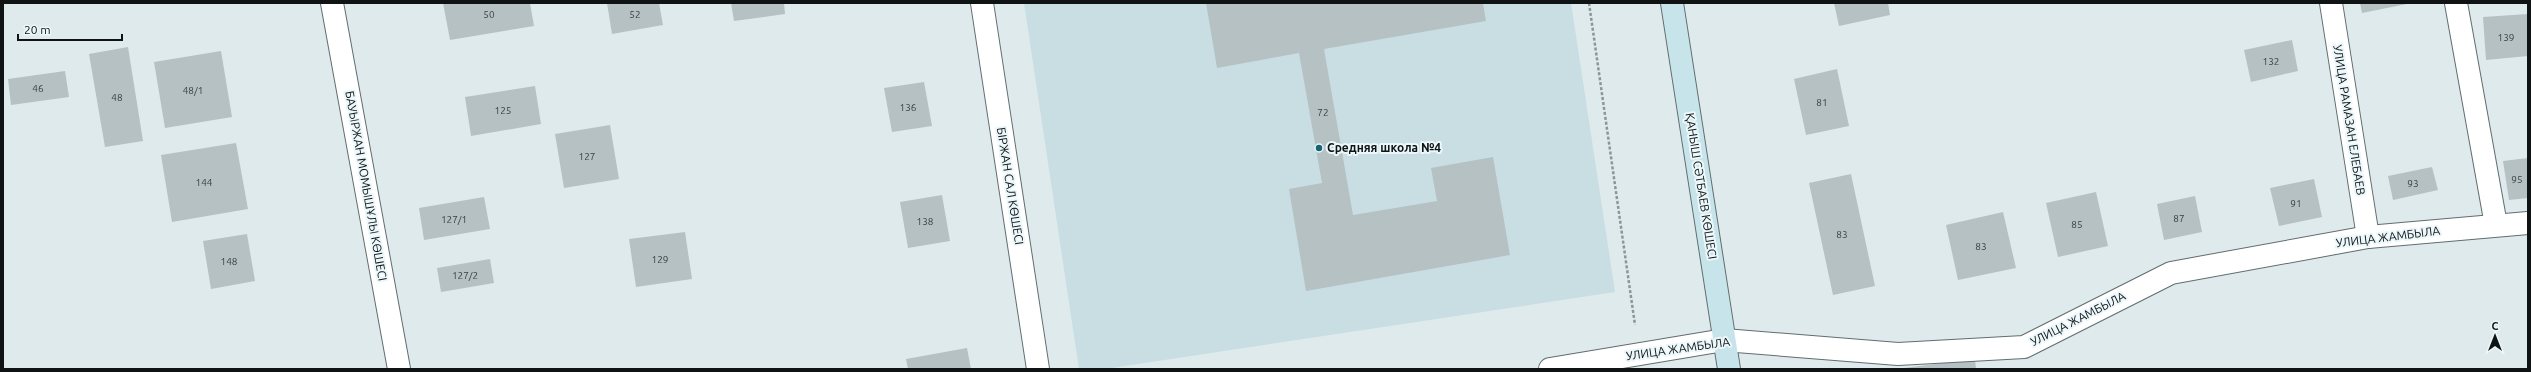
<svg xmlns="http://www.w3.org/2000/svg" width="2531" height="372" font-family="Ubuntu,sans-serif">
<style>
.built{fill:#c9dee2}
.building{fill:#b6c1c4}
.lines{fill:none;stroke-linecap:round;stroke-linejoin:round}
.street-casing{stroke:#626d6f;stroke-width:24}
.secondary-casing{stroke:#626d6f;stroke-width:24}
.path{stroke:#8c9597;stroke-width:2.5;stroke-dasharray:3 2;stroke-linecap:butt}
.street{stroke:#fff;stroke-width:22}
.secondary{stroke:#c6e4e9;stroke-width:22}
.poi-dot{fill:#196470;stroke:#ebf7fa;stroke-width:1.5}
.labels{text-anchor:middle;stroke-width:4;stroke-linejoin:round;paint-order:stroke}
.number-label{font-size:10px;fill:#393e40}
.street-label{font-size:12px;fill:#0f1314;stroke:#ebf7fa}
.poi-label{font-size:12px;font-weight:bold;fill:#0f1314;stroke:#ebf7fa;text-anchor:start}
</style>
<rect width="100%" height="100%" fill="#deeaec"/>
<!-- built -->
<path class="built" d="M 1024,3 L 1571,3 L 1615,292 L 1105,369 L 1079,369 Z"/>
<!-- building -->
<g class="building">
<path d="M 443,3 L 530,3 L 534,26 L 450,40 Z"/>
<path d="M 607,3 L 659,3 L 663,25 L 612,34 Z"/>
<path d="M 731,3 L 784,3 L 785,14 L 734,21 Z"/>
<path d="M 1206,3 L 1483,3 L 1486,21 L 1324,49 L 1353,215 L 1437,201 L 1431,168 L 1493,157 L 1510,255 L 1306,291 L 1289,189 L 1322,183 L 1299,53 L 1217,68 Z"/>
<path d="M 1834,3 L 1888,3 L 1890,15 L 1839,26 Z"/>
<path d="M 2360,3 L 2407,3 L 2407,4 L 2362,13 Z"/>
<path d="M 2528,14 L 2528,56 L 2486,60 L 2483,17 Z"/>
<path d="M 2292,40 L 2298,71 L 2251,82 L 2244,50 Z"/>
<path d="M 128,47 L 143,141 L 105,147 L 89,54 Z"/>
<path d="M 221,51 L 232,117 L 165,128 L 154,62 Z"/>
<path d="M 1837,69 L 1849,126 L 1806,135 L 1794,79 Z"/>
<path d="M 65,71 L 69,97 L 11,105 L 8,79 Z"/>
<path d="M 924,82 L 932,126 L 892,132 L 884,88 Z"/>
<path d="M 535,86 L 541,124 L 471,136 L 465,97 Z"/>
<path d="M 610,125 L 619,179 L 564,188 L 555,134 Z"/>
<path d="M 236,143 L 248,209 L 172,222 L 161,155 Z"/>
<path d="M 2528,158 L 2528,198 L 2509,200 L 2503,161 Z"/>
<path d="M 2432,167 L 2438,190 L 2393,200 L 2388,176 Z"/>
<path d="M 1851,174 L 1875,286 L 1833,295 L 1809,183 Z"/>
<path d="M 2314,179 L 2322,217 L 2279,226 L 2270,188 Z"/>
<path d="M 2096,192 L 2108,246 L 2058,257 L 2046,203 Z"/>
<path d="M 942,195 L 950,241 L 908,248 L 900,202 Z"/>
<path d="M 2195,196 L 2202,232 L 2164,240 L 2157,204 Z"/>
<path d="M 484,197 L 490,229 L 424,240 L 419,208 Z"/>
<path d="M 2003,212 L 2016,268 L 1958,280 L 1946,225 Z"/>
<path d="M 685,232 L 692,279 L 636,287 L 629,239 Z"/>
<path d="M 247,234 L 255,281 L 211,289 L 203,241 Z"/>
<path d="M 490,259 L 494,283 L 441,292 L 437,268 Z"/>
<path d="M 967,348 L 971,369 L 908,369 L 906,359 Z"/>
<path d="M 1975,359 L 1976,369 L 1904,369 L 1904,368 Z"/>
</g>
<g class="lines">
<defs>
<g id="street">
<path d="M 332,3 L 399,369"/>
<path d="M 982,3 L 1038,369"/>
<path d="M 2331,3 L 2368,237"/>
<path d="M 2456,3 L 2496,225"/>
<path d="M 1550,369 L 1724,340 L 1898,354 L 2024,347 L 2171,273 L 2368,237 L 2528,223"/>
</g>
<path id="secondary" d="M 1672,3 L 1729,369"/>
</defs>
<!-- street casing -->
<use href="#street" class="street-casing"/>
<!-- secondary casing -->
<use href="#secondary" class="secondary-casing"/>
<!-- path -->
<path class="path" d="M 1589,3 L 1635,325"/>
<!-- street -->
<use href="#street" class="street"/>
<!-- secondary -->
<use href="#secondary" class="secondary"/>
</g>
<!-- markers -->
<circle class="poi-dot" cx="1319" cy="148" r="4"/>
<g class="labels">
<!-- number labels -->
<g class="number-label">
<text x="489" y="18">50</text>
<text x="635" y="18">52</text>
<text x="2506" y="41">139</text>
<text x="2271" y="65">132</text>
<text x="38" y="92">46</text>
<text x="193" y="94">48/1</text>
<text x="117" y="101">48</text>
<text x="1822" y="106">81</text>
<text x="908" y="111">136</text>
<text x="503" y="114">125</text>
<text x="1323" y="116">72</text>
<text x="587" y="160">127</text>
<text x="2517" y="183">95</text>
<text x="204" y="186">144</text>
<text x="2413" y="187">93</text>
<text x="2296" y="207">91</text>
<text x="2179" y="222">87</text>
<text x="454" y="223">127/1</text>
<text x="925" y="225">138</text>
<text x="2077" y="228">85</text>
<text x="1842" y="238">83</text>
<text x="1981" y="250">83</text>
<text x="660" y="263">129</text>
<text x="229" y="265">148</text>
<text x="465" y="279">127/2</text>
</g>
<!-- street labels -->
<g class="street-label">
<text transform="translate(2349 120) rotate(81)" y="4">УЛИЦА РАМАЗАН ЕЛЕБАЕВ</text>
<text transform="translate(366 186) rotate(80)" y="4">БАУЫРЖАН МОМЫШҰЛЫ КӨШЕСІ</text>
<text transform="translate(1010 186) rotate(81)" y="4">БІРЖАН САЛ КӨШЕСІ</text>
<text transform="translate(1701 186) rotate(81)" y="4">ҚАНЫШ СӘТБАЕВ КӨШЕСІ</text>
<text transform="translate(2388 237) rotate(-7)" y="4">УЛИЦА ЖАМБЫЛА</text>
<text transform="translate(2078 319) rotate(-27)" y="4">УЛИЦА ЖАМБЫЛА</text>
<text transform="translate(1678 349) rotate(-8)" y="4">УЛИЦА ЖАМБЫЛА</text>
</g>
<!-- poi labels -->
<g class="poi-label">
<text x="1327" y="152">Средняя школа №4</text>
</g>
</g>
<!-- border -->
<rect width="2531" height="372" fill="none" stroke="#0f1314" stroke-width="8"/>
<!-- north arrow -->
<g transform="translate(2495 336)" stroke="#ebf7fa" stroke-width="3" paint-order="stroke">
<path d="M0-3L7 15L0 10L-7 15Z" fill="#0f1314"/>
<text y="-6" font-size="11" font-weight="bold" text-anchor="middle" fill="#0f1314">С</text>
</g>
<!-- scale -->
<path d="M18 34v6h104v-6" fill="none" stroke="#0f1314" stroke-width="2"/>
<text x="24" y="34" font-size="12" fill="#0f1314" stroke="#ebf7fa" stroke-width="3" paint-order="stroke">20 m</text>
</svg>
